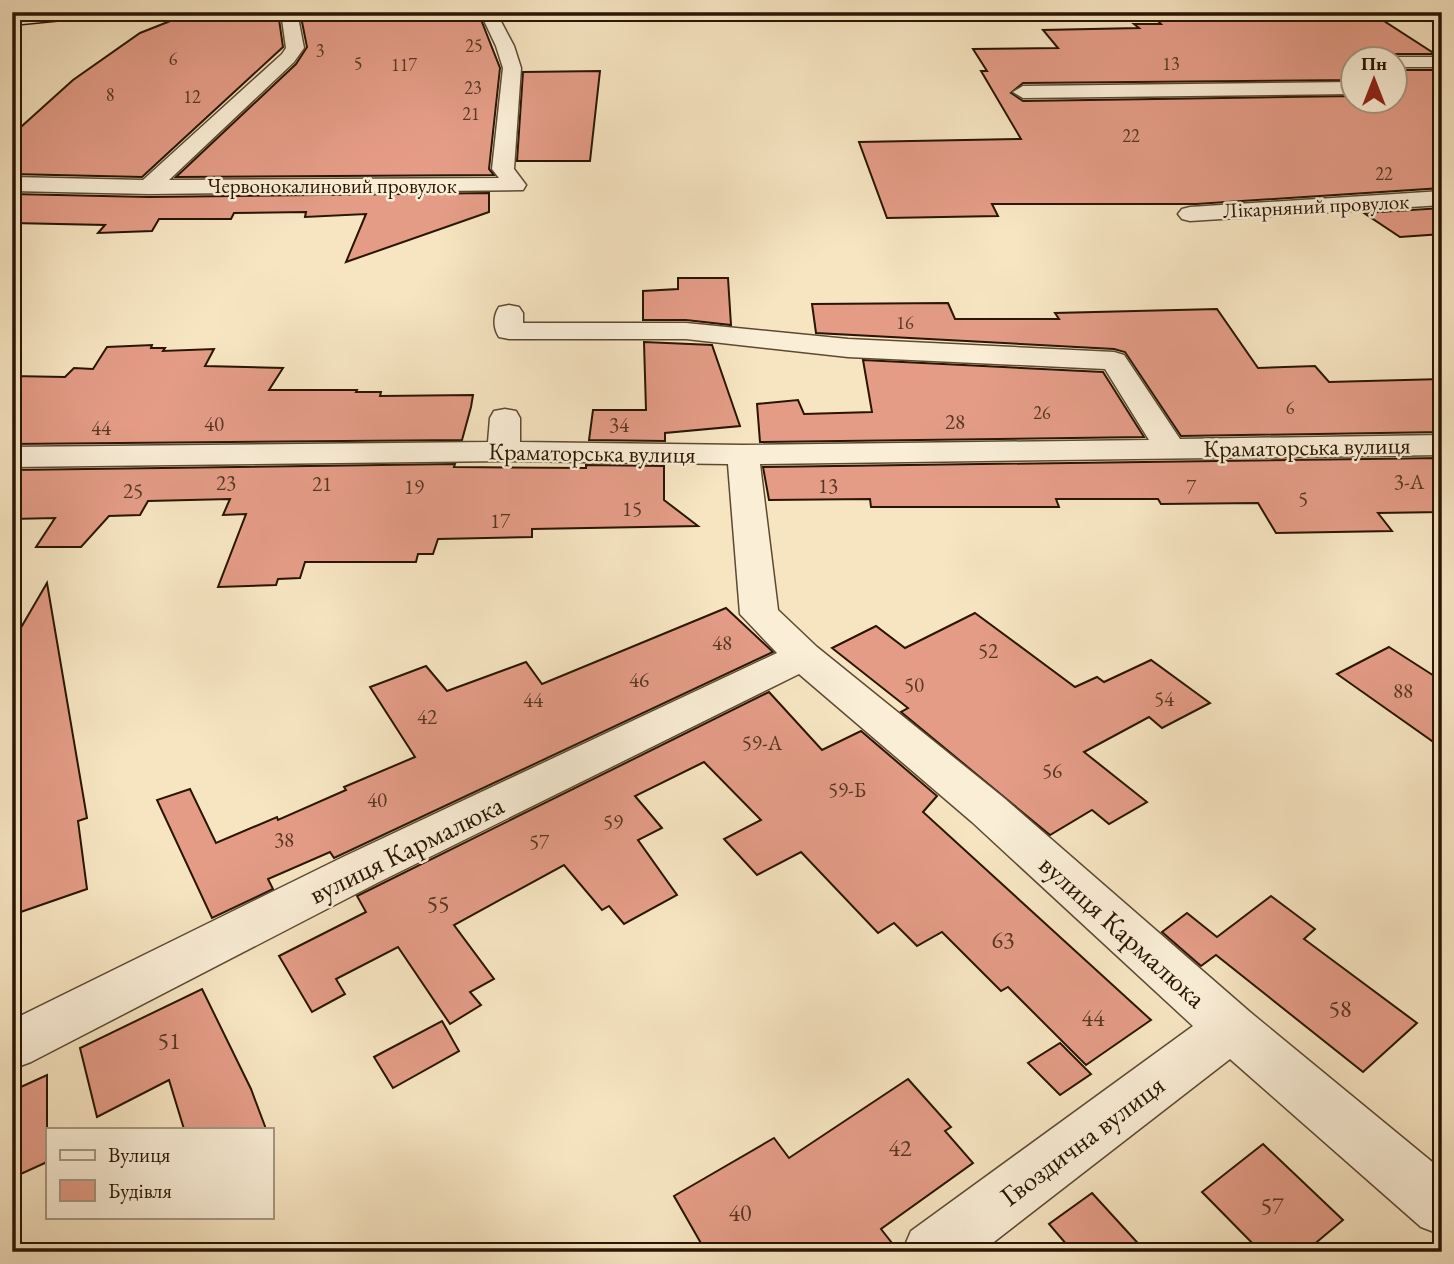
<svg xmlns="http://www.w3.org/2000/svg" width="1454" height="1264" font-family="'EB Garamond',serif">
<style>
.building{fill:#e49c87;stroke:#291502;stroke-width:2}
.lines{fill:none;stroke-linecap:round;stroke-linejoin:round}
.minor-casing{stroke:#5c4932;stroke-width:3}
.secondary-casing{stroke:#291502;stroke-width:3}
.minor{fill:#faeed7;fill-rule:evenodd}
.secondary{fill:#faeed7;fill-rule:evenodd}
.labels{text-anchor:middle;stroke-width:5;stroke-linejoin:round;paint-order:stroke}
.far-number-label{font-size:18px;fill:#583723}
.far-street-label{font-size:21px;fill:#291502;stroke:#faeed7}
.number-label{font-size:21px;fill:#583723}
.street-label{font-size:24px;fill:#291502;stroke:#faeed7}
.near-number-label{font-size:24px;fill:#583723}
.near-street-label{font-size:28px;fill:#291502;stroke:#faeed7}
</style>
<rect width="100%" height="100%" fill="#f7e5c2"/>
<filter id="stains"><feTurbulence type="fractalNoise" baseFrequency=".00286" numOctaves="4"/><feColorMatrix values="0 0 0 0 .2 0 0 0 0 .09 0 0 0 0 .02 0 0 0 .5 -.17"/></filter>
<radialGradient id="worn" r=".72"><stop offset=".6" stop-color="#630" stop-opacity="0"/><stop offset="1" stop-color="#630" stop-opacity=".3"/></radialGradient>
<!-- building -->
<g class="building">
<path d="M 193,12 L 278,12 L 283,47 L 142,177 L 12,174 L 12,135 L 73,80 L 140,33 Z"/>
<path d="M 300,12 L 478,12 L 500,68 L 489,169 L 494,175 L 176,177 L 296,64 L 307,47 Z"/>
<path d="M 1150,12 L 1370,12 L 1435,54 L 1394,54 L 1384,60 L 1353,60 L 1353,80 L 1023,83 L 1011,93 L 1023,101 L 1353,96 L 1353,102 L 1395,102 L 1395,70 L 1442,70 L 1442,188 L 1196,204 L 992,204 L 998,216 L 887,218 L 859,142 L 1021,139 L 981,71 L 987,71 L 973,49 L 1058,48 L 1043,30 L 1139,28 L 1134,24 L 1161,24 Z"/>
<path d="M 600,71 L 590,161 L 517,161 L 523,72 Z"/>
<path d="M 489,193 L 489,212 L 346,262 L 366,214 L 305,217 L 306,212 L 234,213 L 231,219 L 159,219 L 152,231 L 98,233 L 105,225 L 12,223 L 12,194 L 149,197 Z"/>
<path d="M 1442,208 L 1442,234 L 1400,237 L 1364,213 Z"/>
<path d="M 678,278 L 728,278 L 731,325 L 686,320 L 643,320 L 643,291 L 678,289 Z"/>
<path d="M 948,303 L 955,319 L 1059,319 L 1055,313 L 1217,309 L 1258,368 L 1315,366 L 1329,382 L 1442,379 L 1442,432 L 1181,436 L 1125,352 L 1114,349 L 816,333 L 812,304 Z"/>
<path d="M 644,342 L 712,345 L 740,426 L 665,433 L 665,441 L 589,440 L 593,410 L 646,410 Z"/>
<path d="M 152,345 L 151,348 L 165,348 L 163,351 L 214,349 L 205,366 L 283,368 L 269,390 L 357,390 L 356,392 L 381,392 L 380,396 L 473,395 L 471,407 L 462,440 L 12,444 L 12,376 L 65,377 L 74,368 L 93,369 L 107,347 Z"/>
<path d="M 863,360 L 1103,372 L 1144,437 L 760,442 L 757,404 L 798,400 L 804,414 L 872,412 Z"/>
<path d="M 1442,458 L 1442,512 L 1378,513 L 1392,531 L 1276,533 L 1258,503 L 1161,504 L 1158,499 L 1056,499 L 1059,507 L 871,507 L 870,499 L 769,500 L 763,467 Z"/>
<path d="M 455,464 L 454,467 L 586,468 L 586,465 L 664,466 L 664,500 L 698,526 L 532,529 L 532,537 L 438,539 L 433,554 L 418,554 L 416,562 L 305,562 L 300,578 L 278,579 L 276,585 L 218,587 L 246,514 L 223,515 L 230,499 L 148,501 L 140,515 L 109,516 L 81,547 L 36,547 L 55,518 L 12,519 L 12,470 Z"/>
<path d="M 47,583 L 87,818 L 78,821 L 87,889 L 12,915 L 12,643 Z"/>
<path d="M 726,608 L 773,652 L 334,858 L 330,852 L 268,879 L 273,889 L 212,918 L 157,800 L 190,789 L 216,843 L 277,817 L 278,820 L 346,790 L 344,787 L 415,757 L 370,687 L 426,666 L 447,691 L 526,662 L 542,684 Z"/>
<path d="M 975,613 L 1075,687 L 1097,677 L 1104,682 L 1151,660 L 1210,703 L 1162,728 L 1149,717 L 1084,752 L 1147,802 L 1109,824 L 1092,810 L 1050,835 L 901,712 L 908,708 L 832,648 L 876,626 L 905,648 Z"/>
<path d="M 1389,647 L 1442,681 L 1442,748 L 1337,674 Z"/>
<path d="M 769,692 L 822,750 L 861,731 L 937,796 L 923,812 L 1151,1020 L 1086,1065 L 1008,987 L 1001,991 L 942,932 L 917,946 L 894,923 L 878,933 L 801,852 L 757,875 L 724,839 L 761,820 L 704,762 L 635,796 L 662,828 L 638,840 L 677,895 L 624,924 L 609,906 L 602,910 L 564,865 L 454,925 L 494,979 L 470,992 L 481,1005 L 450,1024 L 398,947 L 336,979 L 345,994 L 312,1012 L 279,956 L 366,912 L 357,896 Z"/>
<path d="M 1271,896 L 1315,929 L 1304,939 L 1417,1023 L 1363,1072 L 1216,955 L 1201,966 L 1162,932 L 1187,913 L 1217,937 Z"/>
<path d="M 202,989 L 251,1089 L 266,1129 L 184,1129 L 169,1080 L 97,1117 L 80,1048 Z"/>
<path d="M 442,1021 L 459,1051 L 393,1088 L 374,1057 Z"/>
<path d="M 1060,1043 L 1091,1074 L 1060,1095 L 1028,1063 Z"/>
<path d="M 47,1075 L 47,1162 L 12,1178 L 12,1091 Z"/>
<path d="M 908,1079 L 951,1127 L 945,1131 L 973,1163 L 881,1229 L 899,1252 L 706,1252 L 674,1196 L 774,1138 L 789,1158 Z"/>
<path d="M 1263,1144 L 1343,1220 L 1305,1252 L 1261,1252 L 1202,1192 Z"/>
<path d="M 1092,1193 L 1146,1252 L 1073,1252 L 1049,1224 Z"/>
</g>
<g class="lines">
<defs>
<g id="minor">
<path d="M 281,12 L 297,12 L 304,48 L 294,62 L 169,180 L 499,178 L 492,169 L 503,68 L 496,46 L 480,12 L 496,12 L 514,46 L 521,68 L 514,169 L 526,185 L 523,190 L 149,194 L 12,191 L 12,177 L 143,180 L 282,54 L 286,48 Z"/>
<path d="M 1394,57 L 1442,57 L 1442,67 L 1394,67 L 1394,60 L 1387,60 Z"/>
<path d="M 1352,82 L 1352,94 L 1023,98 L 1013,92 L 1023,86 Z"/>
<path d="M 1442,191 L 1442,205 L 1190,221 L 1182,219 L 1178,214 L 1182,209 L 1190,207 Z"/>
<path d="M 509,305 L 519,307 L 523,313 L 523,323 L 686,323 L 848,339 L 1114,352 L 1124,355 L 1180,439 L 1442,435 L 1442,455 L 760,464 L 778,610 L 817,647 L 1004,798 L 1250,1012 L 1442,1170 L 1442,1235 L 1421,1227 L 1230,1059 L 981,1252 L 902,1252 L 911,1231 L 1193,1026 L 972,822 L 799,674 L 377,883 L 31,1062 L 12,1069 L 12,1020 L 343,857 L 777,653 L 740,614 L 728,464 L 504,461 L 12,467 L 12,447 L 488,442 L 490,418 L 494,411 L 505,409 L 516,411 L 520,418 L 520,442 L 743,445 L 1149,440 L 1105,369 L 848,357 L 686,339 L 509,339 L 499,337 C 493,328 493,316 499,307 Z"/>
</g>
<path id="secondary" d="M 40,12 L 101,12 L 93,17 L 12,25 L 12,15 Z"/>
</defs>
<!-- minor casing -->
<use href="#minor" class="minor-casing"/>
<!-- secondary casing -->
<use href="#secondary" class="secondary-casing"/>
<!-- minor -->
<use href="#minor" class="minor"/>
<!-- secondary -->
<use href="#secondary" class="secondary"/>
</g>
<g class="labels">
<!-- far-number labels -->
<g class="far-number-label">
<text x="474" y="52">25</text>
<text x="320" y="57">3</text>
<text x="173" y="65">6</text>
<text x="358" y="70">5</text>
<text x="1171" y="70">13</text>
<text x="404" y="71">117</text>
<text x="473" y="94">23</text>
<text x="110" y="101">8</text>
<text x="192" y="103">12</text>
<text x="471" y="120">21</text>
<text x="1131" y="142">22</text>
<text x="1384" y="180">22</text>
<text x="905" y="329">16</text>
<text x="1290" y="414">6</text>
<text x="1042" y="419">26</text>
</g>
<!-- far-street labels -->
<g class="far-street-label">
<text x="332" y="193">Червонокалиновий провулок</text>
<text transform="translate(1316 206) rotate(-3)" y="7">Лікарняний провулок</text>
</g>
<!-- number labels -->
<g class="number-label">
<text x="955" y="429">28</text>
<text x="214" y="431">40</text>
<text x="619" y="432">34</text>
<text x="101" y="435">44</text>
<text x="1409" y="489">3-А</text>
<text x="226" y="490">23</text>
<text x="322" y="491">21</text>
<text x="828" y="493">13</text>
<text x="414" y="494">19</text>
<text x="1191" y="494">7</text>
<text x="133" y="498">25</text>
<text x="1303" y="506">5</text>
<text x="632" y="516">15</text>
<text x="500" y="528">17</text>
<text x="722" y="650">48</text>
<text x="988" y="658">52</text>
<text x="639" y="687">46</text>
<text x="914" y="692">50</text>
<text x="1403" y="698">88</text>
<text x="1164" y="706">54</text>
<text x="533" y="707">44</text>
<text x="427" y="724">42</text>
<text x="762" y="750">59-А</text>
<text x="1052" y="778">56</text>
<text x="847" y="797">59-Б</text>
<text x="377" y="807">40</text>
<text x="613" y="829">59</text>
<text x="284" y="847">38</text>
<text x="539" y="849">57</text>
</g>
<!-- street labels -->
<g class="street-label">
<text transform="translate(1307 447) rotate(-1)" y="8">Краматорська вулиця</text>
<text transform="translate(592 453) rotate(1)" y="8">Краматорська вулиця</text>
</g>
<!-- near-number labels -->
<g class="near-number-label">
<text x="438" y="912">55</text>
<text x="1003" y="948">63</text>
<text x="1340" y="1017">58</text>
<text x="1093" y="1026">44</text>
<text x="169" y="1049">51</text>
<text x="900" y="1156">42</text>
<text x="1272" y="1214">57</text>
<text x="740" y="1221">40</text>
</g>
<!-- near-street labels -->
<g class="near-street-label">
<text transform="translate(406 849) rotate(-26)" y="10">вулиця Кармалюка</text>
<text transform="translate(1123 931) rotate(42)" y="10">вулиця Кармалюка</text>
<text transform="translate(1082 1140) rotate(-37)" y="10">Гвоздична вулиця</text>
</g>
</g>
<!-- margin -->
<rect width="1454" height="1264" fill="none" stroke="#f7e5c2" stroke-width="42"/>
<rect x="14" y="14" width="1426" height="1236" fill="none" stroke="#291502" stroke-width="3.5"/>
<rect x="21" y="21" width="1412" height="1222" fill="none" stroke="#291502" stroke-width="2"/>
<!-- legend -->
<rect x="46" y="1128" width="228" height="91" fill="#faeed7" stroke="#a69782" stroke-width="2"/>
<rect x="60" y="1150" width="35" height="10" fill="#faeed7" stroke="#a69782" stroke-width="2"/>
<text x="108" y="1162" font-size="21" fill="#291502">Вулиця</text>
<rect x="60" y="1180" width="35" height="21" fill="#e49c87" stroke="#a69782" stroke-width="2"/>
<text x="108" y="1198" font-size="21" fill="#291502">Будівля</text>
<!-- north arrow -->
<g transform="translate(1374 80)"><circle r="33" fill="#faeed7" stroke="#a69782" stroke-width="2"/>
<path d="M0-5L12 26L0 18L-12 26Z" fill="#8f2418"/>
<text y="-10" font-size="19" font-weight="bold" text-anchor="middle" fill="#291502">Пн</text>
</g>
<rect width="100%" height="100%" filter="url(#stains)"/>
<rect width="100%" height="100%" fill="url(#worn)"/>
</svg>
